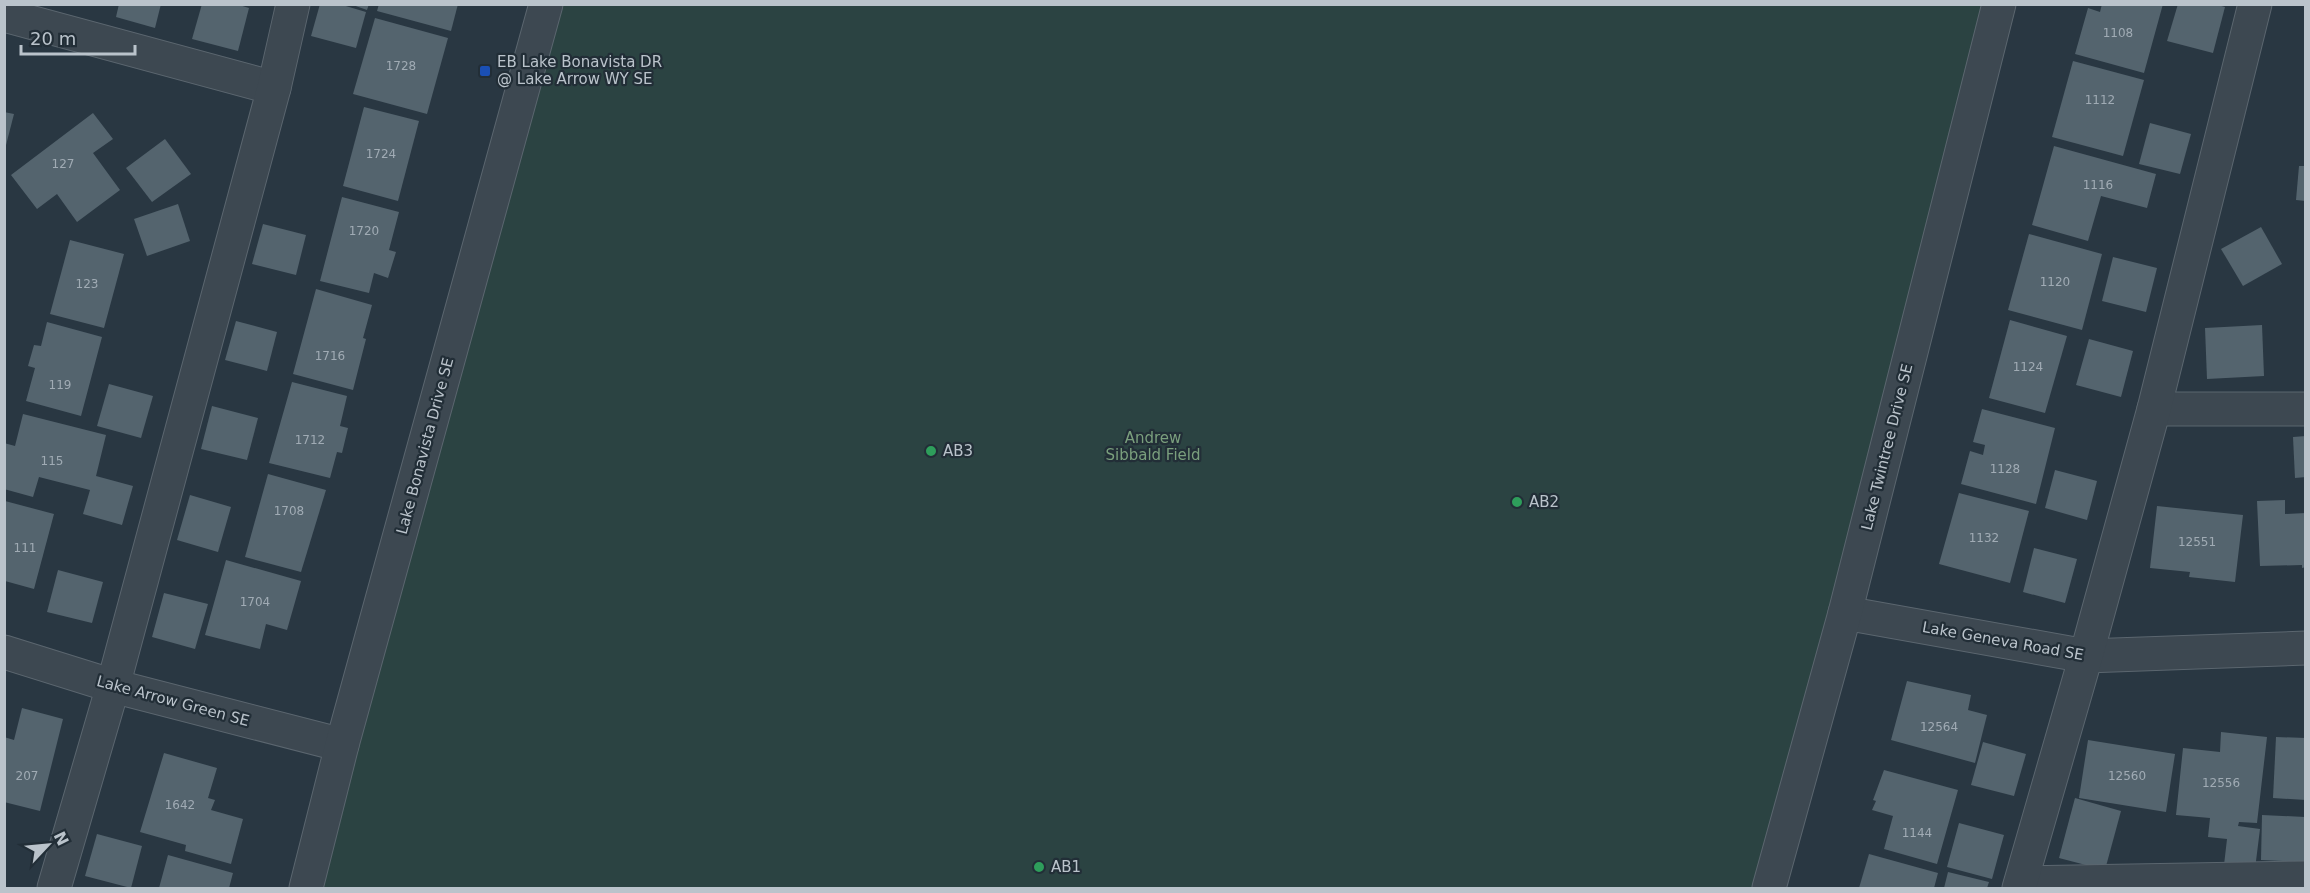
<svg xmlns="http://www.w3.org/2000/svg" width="2310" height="893" font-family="'DejaVu Sans',sans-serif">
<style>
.green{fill:#2b4342}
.building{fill:#54646e}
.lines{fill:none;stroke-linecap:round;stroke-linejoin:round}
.minor-casing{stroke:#5b666f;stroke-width:35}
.minor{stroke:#3d4851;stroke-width:33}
.transit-dot{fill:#1a4fb4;stroke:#222e37;stroke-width:2}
.leisure-dot{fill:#2e9e5b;stroke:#222e37;stroke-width:2}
.labels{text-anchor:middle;stroke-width:4.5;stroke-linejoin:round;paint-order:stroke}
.number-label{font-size:12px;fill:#a0abb4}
.poi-label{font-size:15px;fill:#bac3cb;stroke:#222e37;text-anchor:start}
.park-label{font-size:15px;fill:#7a9f7d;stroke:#222e37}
.street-label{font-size:15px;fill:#bac3cb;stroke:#222e37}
</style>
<rect width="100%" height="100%" fill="#293742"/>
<!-- green -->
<path class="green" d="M 545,5 L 1999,5 L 1769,888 L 306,888 Z"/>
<!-- building -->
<g class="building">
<path d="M 119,4 L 161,4 L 155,28 L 116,17 Z"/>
<path d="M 202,4 L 236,4 L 249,8 L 238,51 L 192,39 Z"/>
<path d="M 320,4 L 339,4 L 366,12 L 356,48 L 311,36 Z"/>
<path d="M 350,4 L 369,4 L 367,10 Z"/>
<path d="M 379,4 L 458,4 L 451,31 L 377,11 Z"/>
<path d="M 2102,4 L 2163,4 L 2144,73 L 2075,54 L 2088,8 L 2100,12 Z"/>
<path d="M 2178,4 L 2214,4 L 2225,7 L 2213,53 L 2167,41 Z"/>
<path d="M 375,18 L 448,38 L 427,114 L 353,94 Z"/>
<path d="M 2073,61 L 2144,80 L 2123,156 L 2052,137 Z"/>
<path d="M 364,107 L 419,121 L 398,201 L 343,186 Z"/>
<path d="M 4,112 L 14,114 L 5,149 L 4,149 Z"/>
<path d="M 93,113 L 113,139 L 93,153 L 120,190 L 77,222 L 57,194 L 37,209 L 11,175 Z"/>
<path d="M 2150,123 L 2191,134 L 2180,174 L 2139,164 Z"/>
<path d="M 165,139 L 191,174 L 152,202 L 126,168 Z"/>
<path d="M 2054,146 L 2156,174 L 2147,208 L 2101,196 L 2088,241 L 2032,225 Z"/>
<path d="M 2299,166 L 2306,166 L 2306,201 L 2296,200 Z"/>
<path d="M 342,197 L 399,212 L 389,250 L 396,252 L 388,278 L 374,273 L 369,293 L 320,281 Z"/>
<path d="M 178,204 L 190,241 L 147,256 L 134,219 Z"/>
<path d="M 263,224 L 306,235 L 296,275 L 252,264 Z"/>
<path d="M 2261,227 L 2282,264 L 2243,286 L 2221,249 Z"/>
<path d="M 2029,234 L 2102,254 L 2082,330 L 2008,310 Z"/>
<path d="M 70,240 L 124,254 L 104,328 L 50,314 Z"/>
<path d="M 2113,257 L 2157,268 L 2146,312 L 2102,301 Z"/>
<path d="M 316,289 L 372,305 L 363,338 L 366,339 L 353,390 L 293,374 Z"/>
<path d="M 2010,320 L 2067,336 L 2045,413 L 1989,398 Z"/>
<path d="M 236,321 L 277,332 L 267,371 L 225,360 Z"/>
<path d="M 47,322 L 102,337 L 81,416 L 26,401 L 35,368 L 28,366 L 34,345 L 41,346 Z"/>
<path d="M 2262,325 L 2264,376 L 2207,379 L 2205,328 Z"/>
<path d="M 2089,339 L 2133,351 L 2121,397 L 2076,385 Z"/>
<path d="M 292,382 L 347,396 L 340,426 L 348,428 L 342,453 L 337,452 L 330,478 L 269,463 Z"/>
<path d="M 109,384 L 153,396 L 141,438 L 97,426 Z"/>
<path d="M 212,406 L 258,418 L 247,460 L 201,449 Z"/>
<path d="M 1982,409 L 2055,428 L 2036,504 L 1961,484 L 1970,451 L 1983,455 L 1985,445 L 1973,442 Z"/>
<path d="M 23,414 L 106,435 L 96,476 L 133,486 L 122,525 L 83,514 L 90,490 L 39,477 L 33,497 L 4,489 L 4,443 L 15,446 Z"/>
<path d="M 2306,436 L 2306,477 L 2295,478 L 2293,437 Z"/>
<path d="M 2055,470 L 2097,481 L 2087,520 L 2045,508 Z"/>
<path d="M 268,474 L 326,490 L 301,572 L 245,557 Z"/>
<path d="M 1959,493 L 2029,511 L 2010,583 L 1939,564 Z"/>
<path d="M 190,495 L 231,507 L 218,552 L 177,540 Z"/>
<path d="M 2285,500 L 2285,514 L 2306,513 L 2306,567 L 2302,568 L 2302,565 L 2260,566 L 2257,501 Z"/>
<path d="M 5,501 L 54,514 L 34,589 L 5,581 Z"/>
<path d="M 2157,506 L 2243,515 L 2235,582 L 2189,577 L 2190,572 L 2150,568 Z"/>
<path d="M 2034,548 L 2077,559 L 2065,603 L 2023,592 Z"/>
<path d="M 226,560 L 301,581 L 287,630 L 266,624 L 260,649 L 205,635 Z"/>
<path d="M 58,570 L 103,582 L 92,623 L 47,612 Z"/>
<path d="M 164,593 L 208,604 L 195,649 L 152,637 Z"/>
<path d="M 1907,681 L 1971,695 L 1968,710 L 1987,715 L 1975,763 L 1891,740 Z"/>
<path d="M 22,708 L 63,719 L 40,811 L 4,802 L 4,737 L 14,740 Z"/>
<path d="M 2221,732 L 2267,737 L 2257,823 L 2239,822 L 2238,826 L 2260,829 L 2255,869 L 2224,865 L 2227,839 L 2208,837 L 2210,818 L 2176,815 L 2183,748 L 2220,752 Z"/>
<path d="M 2276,737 L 2306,738 L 2306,800 L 2273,798 Z"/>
<path d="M 2088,740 L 2175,754 L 2166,812 L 2079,798 Z"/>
<path d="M 1983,742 L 2026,754 L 2014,796 L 1971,785 Z"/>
<path d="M 164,753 L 217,768 L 208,798 L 215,800 L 211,810 L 243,819 L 231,864 L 185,851 L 186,845 L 140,832 Z"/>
<path d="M 1884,770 L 1958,790 L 1937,864 L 1884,849 L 1893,816 L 1872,810 L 1876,801 L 1873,800 Z"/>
<path d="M 2075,798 L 2121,811 L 2105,870 L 2059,858 Z"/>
<path d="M 2262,815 L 2305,817 L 2304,862 L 2261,860 Z"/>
<path d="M 1959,823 L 2004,835 L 1992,879 L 1947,867 Z"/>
<path d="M 97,834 L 142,846 L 131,888 L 85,876 Z"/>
<path d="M 1869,854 L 1938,873 L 1934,888 L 1859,888 Z"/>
<path d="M 168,855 L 233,873 L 229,888 L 159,888 Z"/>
<path d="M 1948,872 L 1989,882 L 1987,888 L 1944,888 Z"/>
</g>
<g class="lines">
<defs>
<g id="minor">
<path d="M 4,15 L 274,88"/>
<path d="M 2154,409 L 2306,409"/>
<path d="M 1845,613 L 2086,656 L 2306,648"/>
<path d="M 4,652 L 113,686 L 342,745"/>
<path d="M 2021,883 L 2306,878"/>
<path d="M 54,888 L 113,686 L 274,88 L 293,4"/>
<path d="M 306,888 L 342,745 L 546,4"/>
<path d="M 1769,888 L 1845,613 L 1999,4"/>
<path d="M 2019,888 L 2086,656 L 2154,409 L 2255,4"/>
</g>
</defs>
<!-- minor casing -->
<use href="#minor" class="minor-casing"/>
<!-- minor -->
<use href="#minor" class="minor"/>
</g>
<!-- markers -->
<rect class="transit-dot" x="479" y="65" width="12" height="12" rx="3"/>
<g class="leisure-dot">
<circle cx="931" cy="451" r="6"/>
<circle cx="1517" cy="502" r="6"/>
<circle cx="1039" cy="867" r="6"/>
</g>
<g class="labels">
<!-- number labels -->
<g class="number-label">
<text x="2118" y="37">1108</text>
<text x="401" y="70">1728</text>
<text x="2100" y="104">1112</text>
<text x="381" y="158">1724</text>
<text x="63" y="168">127</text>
<text x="2098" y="189">1116</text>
<text x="364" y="235">1720</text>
<text x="2055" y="286">1120</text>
<text x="87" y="288">123</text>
<text x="330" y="360">1716</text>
<text x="2028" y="371">1124</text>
<text x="60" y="389">119</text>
<text x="310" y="444">1712</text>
<text x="52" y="465">115</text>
<text x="2005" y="473">1128</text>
<text x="289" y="515">1708</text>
<text x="1984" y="542">1132</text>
<text x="2197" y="546">12551</text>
<text x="25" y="552">111</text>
<text x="255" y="606">1704</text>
<text x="1939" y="731">12564</text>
<text x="27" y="780">207</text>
<text x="2127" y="780">12560</text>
<text x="2221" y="787">12556</text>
<text x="180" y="809">1642</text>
<text x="1917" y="837">1144</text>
</g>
<!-- poi labels -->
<g class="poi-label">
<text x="497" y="67">EB Lake Bonavista DR<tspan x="497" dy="17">@ Lake Arrow WY SE</tspan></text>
<text x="943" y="456">AB3</text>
<text x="1529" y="507">AB2</text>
<text x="1051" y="872">AB1</text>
</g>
<!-- park labels -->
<g class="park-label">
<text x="1153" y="443">Andrew<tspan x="1153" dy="17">Sibbald Field</tspan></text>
</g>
<!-- street labels -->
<g class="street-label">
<text transform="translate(425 446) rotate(-75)" y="5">Lake Bonavista Drive SE</text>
<text transform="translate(1887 447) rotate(-76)" y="5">Lake Twintree Drive SE</text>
<text transform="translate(2003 641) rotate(10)" y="5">Lake Geneva Road SE</text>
<text transform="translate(173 701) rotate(15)" y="5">Lake Arrow Green SE</text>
</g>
</g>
<!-- border -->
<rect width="2310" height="893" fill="none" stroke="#bac3cb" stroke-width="12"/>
<!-- north arrow -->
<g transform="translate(48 845) rotate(64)" stroke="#222e37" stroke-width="4.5" paint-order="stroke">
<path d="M0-4.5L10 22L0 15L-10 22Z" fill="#bac3cb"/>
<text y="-9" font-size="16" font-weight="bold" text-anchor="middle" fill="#bac3cb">N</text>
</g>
<!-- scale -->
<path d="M21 45v9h114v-9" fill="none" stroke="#bac3cb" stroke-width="3"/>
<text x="30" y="45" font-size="18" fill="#bac3cb" stroke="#222e37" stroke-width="4.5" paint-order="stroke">20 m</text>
</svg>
